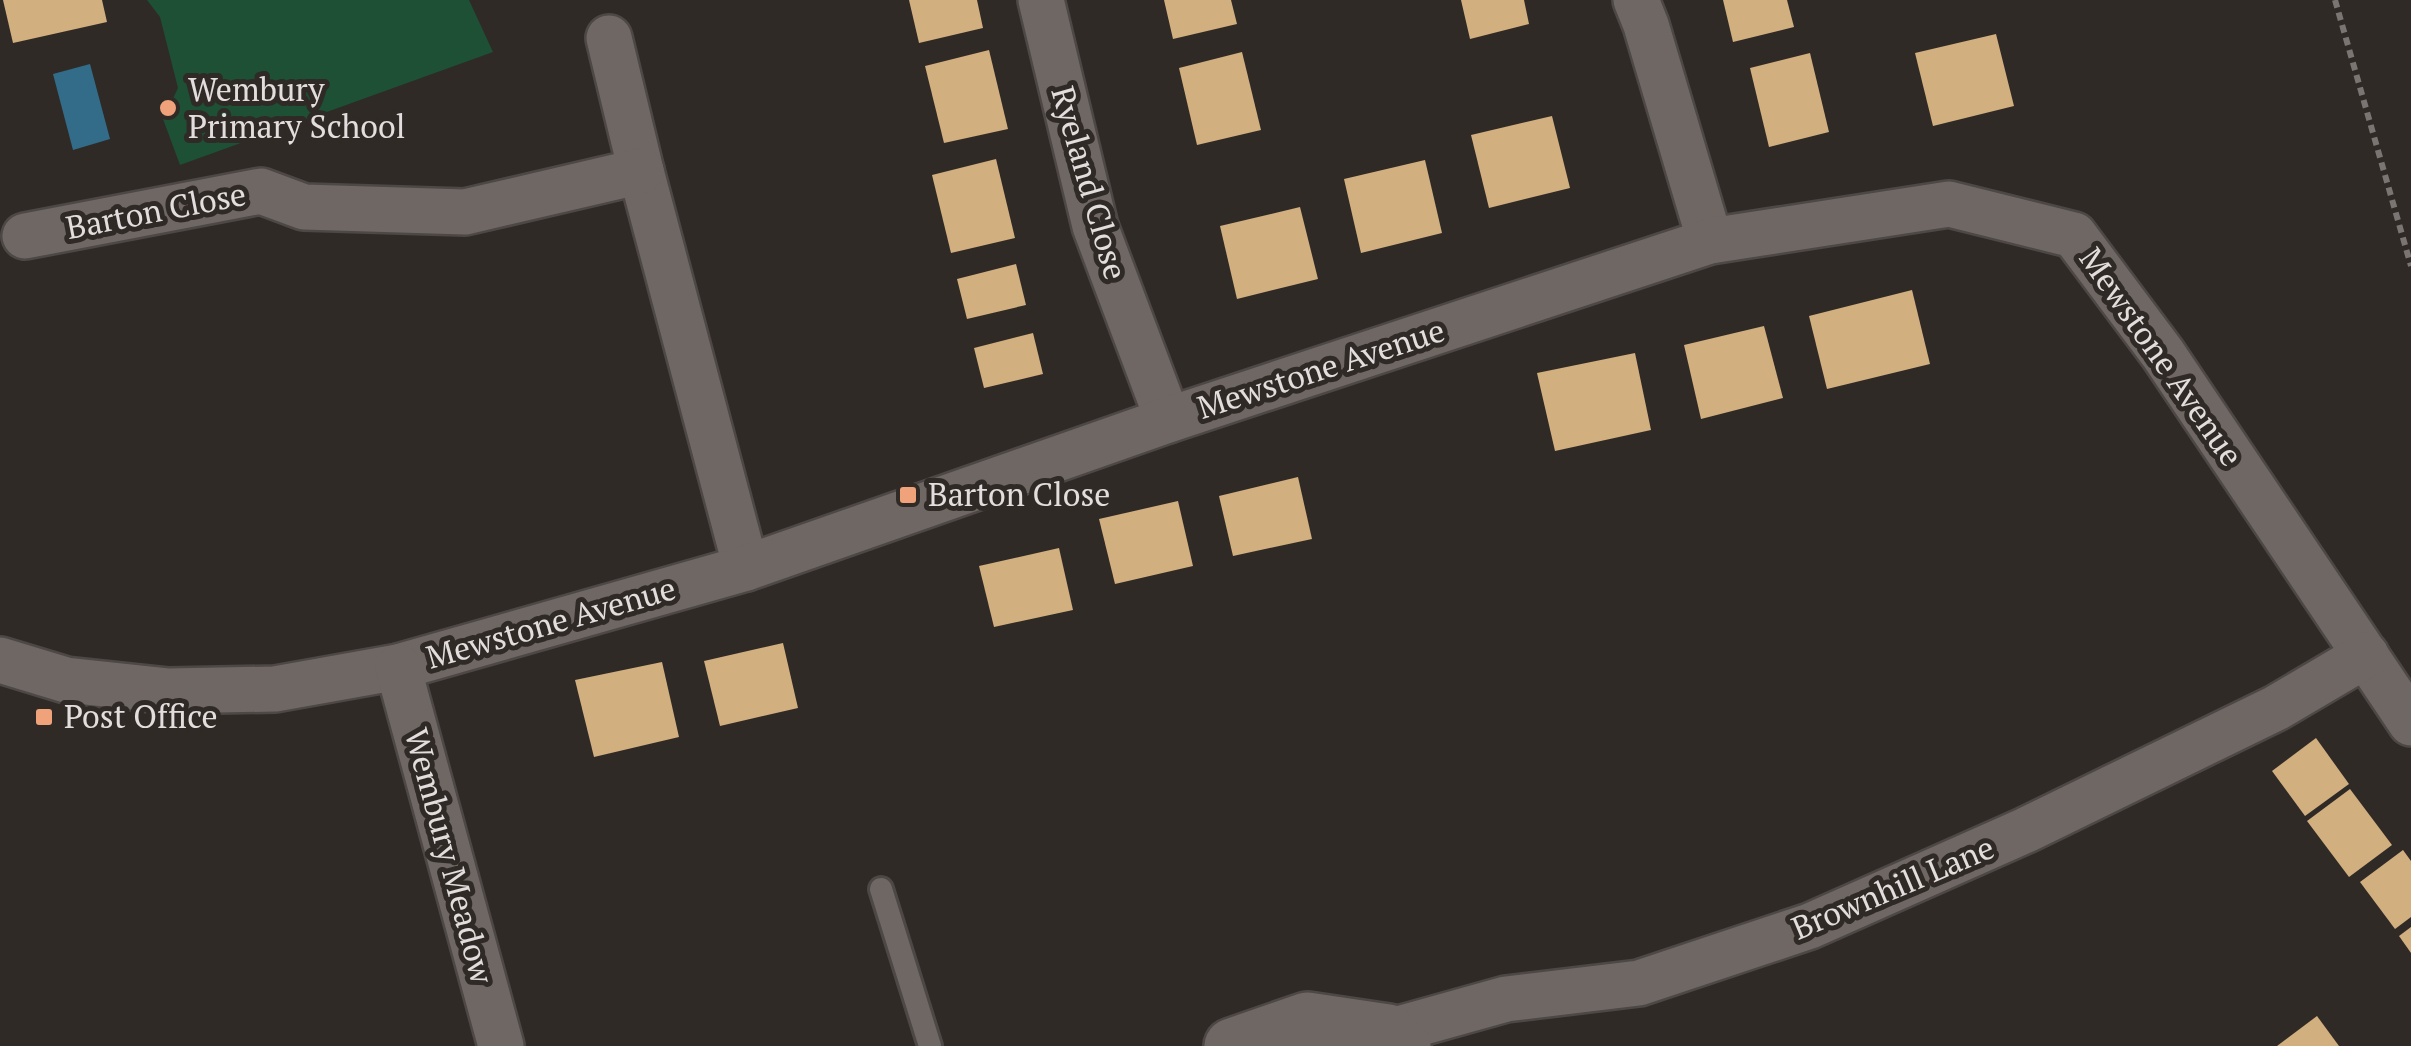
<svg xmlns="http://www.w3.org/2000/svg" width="2411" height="1046" font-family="'PT Serif',serif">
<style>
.green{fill:#1d5035}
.water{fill:#326c89}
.building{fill:#d2af7f}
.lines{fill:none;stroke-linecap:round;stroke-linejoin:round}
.lane-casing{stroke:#4d4745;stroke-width:28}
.street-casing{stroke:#4d4745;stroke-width:50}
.secondary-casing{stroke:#4d4745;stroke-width:60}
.path{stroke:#7a7472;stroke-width:6;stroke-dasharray:8 5;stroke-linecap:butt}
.lane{stroke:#6e6764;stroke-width:22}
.street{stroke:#6e6764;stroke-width:45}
.secondary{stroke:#6e6764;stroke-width:55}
.poi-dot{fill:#f0a27a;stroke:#302a27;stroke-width:4}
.labels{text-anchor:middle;stroke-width:10;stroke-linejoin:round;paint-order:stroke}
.poi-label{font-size:32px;fill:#e3dedd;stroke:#302a27;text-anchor:start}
.street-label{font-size:32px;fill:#e3dedd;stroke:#302a27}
</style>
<rect width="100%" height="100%" fill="#302a27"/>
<!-- green -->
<path class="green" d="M 147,0 L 469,0 L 493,52 L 180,165 L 163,119 L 178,88 L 160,17 Z"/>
<!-- water -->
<path class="water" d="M 90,64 L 110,139 L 73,150 L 53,74 Z"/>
<!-- building -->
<g class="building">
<path d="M 3,0 L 102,0 L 107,22 L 13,43 Z"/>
<path d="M 909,0 L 977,0 L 983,28 L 919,43 Z"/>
<path d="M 1164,0 L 1231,0 L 1237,24 L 1173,39 Z"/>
<path d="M 1461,0 L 1524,0 L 1529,24 L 1470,39 Z"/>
<path d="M 1723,0 L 1787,0 L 1794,27 L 1733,42 Z"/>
<path d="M 1996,34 L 2014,106 L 1933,126 L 1915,53 Z"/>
<path d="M 989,50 L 1008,129 L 944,143 L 925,66 Z"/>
<path d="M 1242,52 L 1261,130 L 1197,145 L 1179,68 Z"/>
<path d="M 1810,53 L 1829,132 L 1769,147 L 1750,68 Z"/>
<path d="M 1552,116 L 1570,188 L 1489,208 L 1471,135 Z"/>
<path d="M 996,159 L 1015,238 L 951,253 L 932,175 Z"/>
<path d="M 1425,160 L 1442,233 L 1361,253 L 1344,179 Z"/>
<path d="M 1300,207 L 1318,279 L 1237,299 L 1220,226 Z"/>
<path d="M 1016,264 L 1026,305 L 967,319 L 957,279 Z"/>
<path d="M 1912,290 L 1930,364 L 1827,389 L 1809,316 Z"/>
<path d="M 1764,326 L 1783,398 L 1701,419 L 1684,345 Z"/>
<path d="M 1033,333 L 1043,374 L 984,388 L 974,348 Z"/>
<path d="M 1635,353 L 1651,430 L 1555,451 L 1537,373 Z"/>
<path d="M 1298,477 L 1312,539 L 1233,556 L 1219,496 Z"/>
<path d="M 1178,501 L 1193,566 L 1115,584 L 1099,519 Z"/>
<path d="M 1059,548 L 1073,610 L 994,627 L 979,566 Z"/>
<path d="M 783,643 L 798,708 L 720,726 L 704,661 Z"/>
<path d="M 662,662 L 679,737 L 594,757 L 575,680 Z"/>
<path d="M 2316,738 L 2349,784 L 2305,816 L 2272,771 Z"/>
<path d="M 2350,789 L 2392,845 L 2349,877 L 2307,821 Z"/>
<path d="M 2403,850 L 2411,861 L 2411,917 L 2395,929 L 2360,882 Z"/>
<path d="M 2411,927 L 2411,953 L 2399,936 Z"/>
<path d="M 2317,1016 L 2339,1046 L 2277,1046 Z"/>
</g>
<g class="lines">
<defs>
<path id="lane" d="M 881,889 L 930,1046"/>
<g id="street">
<path d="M 1041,0 L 1095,226 L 1168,420"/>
<path d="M 1636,0 L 1646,25 L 1710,241"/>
<path d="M 609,38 L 641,171 L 746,568"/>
<path d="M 25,236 L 261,191 L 304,207 L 465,212 L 641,171"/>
<path d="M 0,660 L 66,680 L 169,691 L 275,689 L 398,667 L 746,568 L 1168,420 L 1710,241 L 1949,204 L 2074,235 L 2163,354 L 2411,723"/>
<path d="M 398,667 L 501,1046"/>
<path d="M 1388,1032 L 1506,999 L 1639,983 L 1810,926 L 2026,830 L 2276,708 L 2366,655"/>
</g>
<path id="secondary" d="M 1232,1046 L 1307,1020 L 1388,1032 L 1403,1046"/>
</defs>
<!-- lane casing -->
<use href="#lane" class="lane-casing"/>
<!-- street casing -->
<use href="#street" class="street-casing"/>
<!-- secondary casing -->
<use href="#secondary" class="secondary-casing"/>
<!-- path -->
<path class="path" d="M 2335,0 L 2411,266"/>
<!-- lane -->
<use href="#lane" class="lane"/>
<!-- street -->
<use href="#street" class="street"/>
<!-- secondary -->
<use href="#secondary" class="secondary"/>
</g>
<!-- markers -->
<g class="poi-dot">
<circle cx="168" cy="108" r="10"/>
<rect x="898" y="485" width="20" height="20" rx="5"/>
<rect x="34" y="707" width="20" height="20" rx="5"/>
</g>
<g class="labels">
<!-- poi labels -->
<g class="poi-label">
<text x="188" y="101">Wembury<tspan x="188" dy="37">Primary School</tspan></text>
<text x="928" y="506">Barton Close</text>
<text x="64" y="728">Post Office</text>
</g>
<!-- street labels -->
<g class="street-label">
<text transform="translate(1089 183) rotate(74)" y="11">Ryeland Close</text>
<text transform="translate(156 211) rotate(-11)" y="11">Barton Close</text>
<text transform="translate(2161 357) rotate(55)" y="11">Mewstone Avenue</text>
<text transform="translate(1321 369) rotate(-18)" y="11">Mewstone Avenue</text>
<text transform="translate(551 623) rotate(-16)" y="11">Mewstone Avenue</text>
<text transform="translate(449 856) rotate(75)" y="11">Wembury Meadow</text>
<text transform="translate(1893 888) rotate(-23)" y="11">Brownhill Lane</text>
</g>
</g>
</svg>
